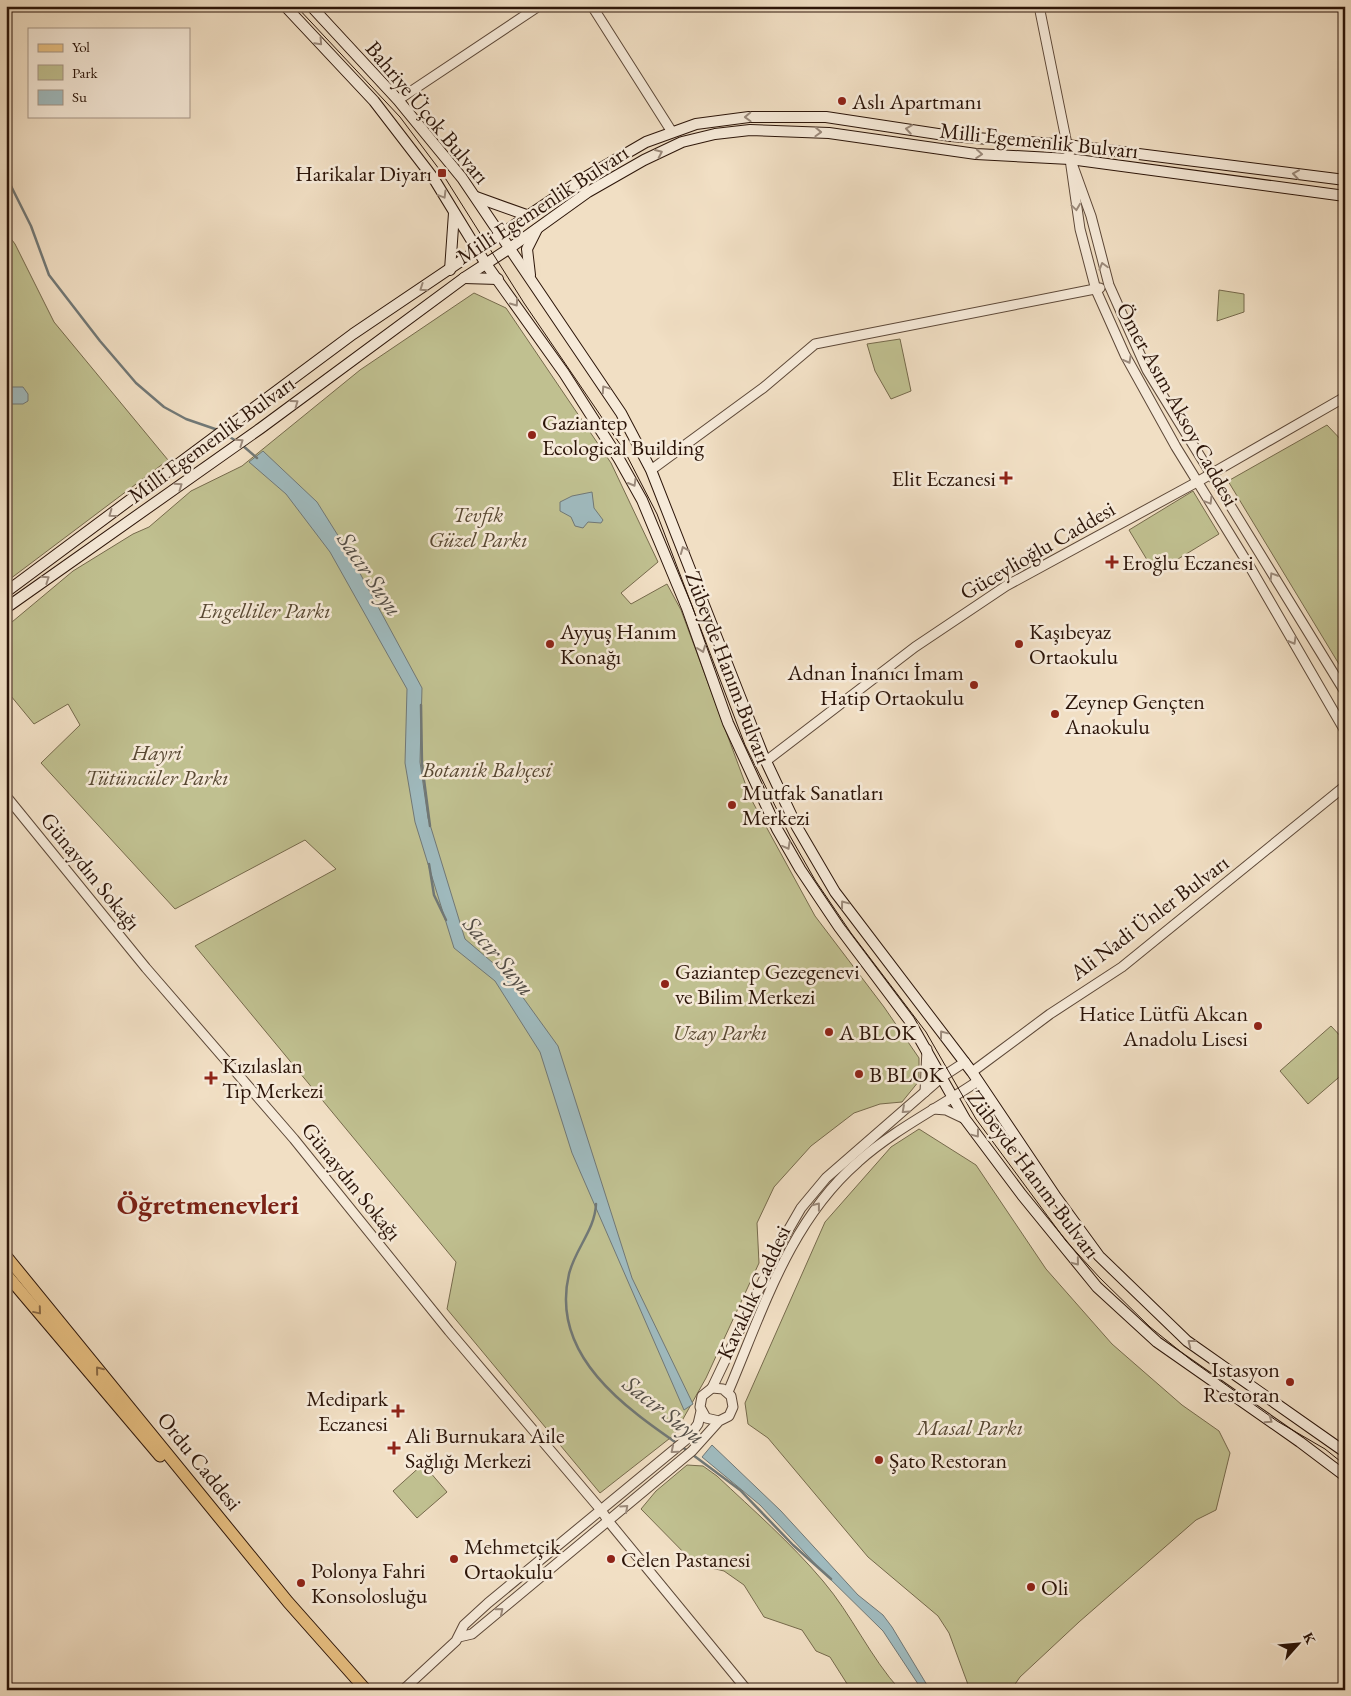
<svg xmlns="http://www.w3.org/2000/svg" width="1351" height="1696" font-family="'EB Garamond',serif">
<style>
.green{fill:#c0c090;stroke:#766a4c}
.water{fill:#9fbabe;stroke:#717876}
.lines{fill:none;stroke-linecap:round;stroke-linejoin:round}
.stream{stroke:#717876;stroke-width:2.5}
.tertiary-casing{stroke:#5d4838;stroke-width:11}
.secondary-casing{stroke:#2c1509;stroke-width:12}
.primary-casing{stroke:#2c1509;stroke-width:13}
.tertiary{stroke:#f6ead9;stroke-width:9}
.secondary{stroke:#f6ead9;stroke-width:10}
.primary{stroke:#e8c082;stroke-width:11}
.tram{stroke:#2c1509;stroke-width:1}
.oneway{stroke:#9b8a7b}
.oneway2{stroke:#8a6a46}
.poi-dot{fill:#8f2418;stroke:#f6ead9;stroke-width:2}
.labels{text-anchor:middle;stroke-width:5;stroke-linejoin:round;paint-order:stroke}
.poi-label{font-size:22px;fill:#2c1509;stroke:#f6ead9;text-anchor:start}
.street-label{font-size:22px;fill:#2c1509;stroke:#f6ead9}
.park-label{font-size:22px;font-style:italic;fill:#584832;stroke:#f6ead9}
.water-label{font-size:24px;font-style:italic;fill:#544f48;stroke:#f6ead9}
.district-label{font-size:28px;font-weight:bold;fill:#7a1f14;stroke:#f6ead9}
</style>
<rect width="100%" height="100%" fill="#f1dfc4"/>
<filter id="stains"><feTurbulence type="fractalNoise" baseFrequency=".004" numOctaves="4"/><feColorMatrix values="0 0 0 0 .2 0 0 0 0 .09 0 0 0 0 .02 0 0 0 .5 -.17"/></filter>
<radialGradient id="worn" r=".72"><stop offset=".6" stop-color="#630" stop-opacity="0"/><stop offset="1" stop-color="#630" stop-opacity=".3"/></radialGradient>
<!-- green -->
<g class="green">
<path d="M 6,232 L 15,244 L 54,322 L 168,460 L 6,582 Z"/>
<path d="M 1219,290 L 1244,294 L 1244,312 L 1217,321 Z"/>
<path d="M 474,293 L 506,308 L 611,463 L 658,562 L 621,593 L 631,604 L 667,584 L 681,610 L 751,799 L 815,916 L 884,1007 L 919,1058 L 919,1081 L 902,1102 L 880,1104 L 854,1113 L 811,1146 L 774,1187 L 757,1223 L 759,1263 L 706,1378 L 674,1435 L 600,1493 L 447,1309 L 456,1262 L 195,946 L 336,869 L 305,840 L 175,909 L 41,763 L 80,725 L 68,704 L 34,724 L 6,690 L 6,627 L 73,571 L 133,534 L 149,527 L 191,491 L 242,466 L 360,370 Z"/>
<path d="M 900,339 L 911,391 L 891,399 L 875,371 L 867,344 Z"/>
<path d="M 1327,425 L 1345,444 L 1345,674 L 1228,481 Z"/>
<path d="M 1193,491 L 1219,534 L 1155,573 L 1129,530 Z"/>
<path d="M 1331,1026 L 1345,1041 L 1345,1072 L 1308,1104 L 1280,1071 Z"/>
<path d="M 919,1129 L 976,1165 L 1046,1269 L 1112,1344 L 1182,1405 L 1219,1431 L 1230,1453 L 1216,1510 L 1196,1520 L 1079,1622 L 1020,1677 L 1011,1690 L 970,1690 L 949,1633 L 938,1616 L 868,1557 L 768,1438 L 748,1424 L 745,1403 L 825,1222 L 891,1147 Z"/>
<path d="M 423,1464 L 447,1492 L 417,1518 L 393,1491 Z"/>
<path d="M 687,1465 L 703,1466 L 717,1476 C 753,1510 791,1543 823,1581 C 852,1615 870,1657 900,1690 L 851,1690 L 830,1657 L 816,1651 L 802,1630 L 764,1617 L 744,1585 L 724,1571 L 695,1564 L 641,1509 L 656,1491 Z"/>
</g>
<!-- water -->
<g class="water">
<path d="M 6,387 L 23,387 L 28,394 L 28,401 L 23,404 L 6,404 Z"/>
<path d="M 263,451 L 317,502 L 349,553 L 422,688 L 420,762 L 428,818 L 465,939 L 506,974 L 558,1046 L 632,1278 L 693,1404 L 684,1410 L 572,1153 L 540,1052 L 495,981 L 454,948 L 415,822 L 405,763 L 407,689 L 330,552 L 286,494 L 249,462 Z"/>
<path d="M 592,492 L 594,508 L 603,520 L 601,523 L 588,522 L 583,528 L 575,526 L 571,517 L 560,511 L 560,502 L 572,496 Z"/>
<path d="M 712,1445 L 781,1511 L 858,1595 L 883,1615 L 892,1627 L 930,1690 L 922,1690 L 883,1631 L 821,1570 L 760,1505 L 702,1457 Z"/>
</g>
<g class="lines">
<!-- stream -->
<g class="stream">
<path d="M 6,176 L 31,226 L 49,275 L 100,341 L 136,383 L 164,407 L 186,419 L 218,430"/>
<path d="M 223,433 L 238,442"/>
<path d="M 242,445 L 257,458"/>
<path d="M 421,705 L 422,764 L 430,826"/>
<path d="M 429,864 L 434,895 L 446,920"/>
<path d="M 596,1204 C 595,1230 575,1249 569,1274 C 549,1358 630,1411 688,1451"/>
<path d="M 693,1455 L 740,1490 L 793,1545 L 831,1579"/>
</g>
<defs>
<g id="tertiary">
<path d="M 592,6 L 672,132"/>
<path d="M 1039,6 L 1070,159 L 1080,229 L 1096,290 L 1125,355 L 1176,447 L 1250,567 L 1345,731"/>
<path d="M 398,100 L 539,6"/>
<path d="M 1073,166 L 1091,216 L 1109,285 L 1147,370 L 1345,692"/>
<path d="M 651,470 L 763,388 L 815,344 L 1100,288"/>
<path d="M 766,761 L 915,647 L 1006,586 L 1197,482 L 1345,397"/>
<path d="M 6,796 L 146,968 L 294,1139 L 449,1331 L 601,1510 L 609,1522 L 747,1690"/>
<path d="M 972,1072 L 1050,1014 L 1122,967 L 1345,786"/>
<path d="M 925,1092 L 927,1049"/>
<path d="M 933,1109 L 946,1110 L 965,1119"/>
<path d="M 712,1388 L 782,1241 L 801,1208 L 826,1178 L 942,1077 L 965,1062"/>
<path d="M 728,1392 C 763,1310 789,1222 858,1162 C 892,1131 940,1107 978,1081"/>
<path d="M 459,1637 L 472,1634 L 692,1451 L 719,1421 L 729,1416 L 733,1407 L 731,1396 L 723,1389 L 712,1388 L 702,1396 L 700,1407 L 706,1418 L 719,1421"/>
<path d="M 403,1690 L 456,1641 L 464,1625 L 488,1603 L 687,1439 L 698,1424 L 701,1411"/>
</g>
<g id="secondary">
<path d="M 285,6 L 374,101 L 434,179 L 486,264 L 564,373 L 619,459 L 642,500 L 687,608 L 728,723 L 777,829 L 800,869 L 839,927 L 909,1020 L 965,1119 L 1022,1195 L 1097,1287 L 1157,1342 L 1300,1442 L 1345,1476"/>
<path d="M 311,6 L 398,100 L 462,178 L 621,413 L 651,470 L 763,755 L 797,827 L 835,892 L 972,1072 L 1056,1197 L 1099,1256 L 1187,1341 L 1345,1452"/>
<path d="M 476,197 L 529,216"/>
<path d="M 450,270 L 454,213"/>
<path d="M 530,275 L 527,249 L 537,229"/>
<path d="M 464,278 L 498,279"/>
<path d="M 6,592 L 353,334 L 584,178 L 646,142 L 696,124 L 749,117 L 826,117 L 951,136 L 1067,145 L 1345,180"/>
<path d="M 6,608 L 261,428 L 464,278 L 510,248 L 588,192 L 644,160 L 682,142 L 715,134 L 750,130 L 829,133 L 976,154 L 1070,159 L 1345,196"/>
</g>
<g id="primary">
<path d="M 6,1256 L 288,1602 L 366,1690"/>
<path d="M 6,1274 L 160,1456"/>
</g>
</defs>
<!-- tertiary casing -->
<use href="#tertiary" class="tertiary-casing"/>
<!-- secondary casing -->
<use href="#secondary" class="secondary-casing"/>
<!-- primary casing -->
<use href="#primary" class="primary-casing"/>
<!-- tertiary -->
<use href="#tertiary" class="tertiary"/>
<!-- secondary -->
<use href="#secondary" class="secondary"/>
<!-- primary -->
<use href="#primary" class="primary"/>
<!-- tram -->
<path class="tram" d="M 296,6 L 400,117 L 442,173 L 524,303 L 624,450 L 657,514 L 745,745 L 790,836 L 815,880 L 851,933 L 926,1032 L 976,1119 L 1066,1241 L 1100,1278 L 1150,1327 L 1191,1360 L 1277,1421 L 1325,1449 L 1345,1465"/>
</g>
<!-- one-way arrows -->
<defs><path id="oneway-chevron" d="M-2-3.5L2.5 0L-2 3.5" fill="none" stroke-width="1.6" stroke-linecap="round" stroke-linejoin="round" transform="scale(1.25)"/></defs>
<g class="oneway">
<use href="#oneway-chevron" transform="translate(319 42) rotate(47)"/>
<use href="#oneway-chevron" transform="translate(748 117) rotate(178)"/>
<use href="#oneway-chevron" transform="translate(909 129) rotate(-171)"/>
<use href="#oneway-chevron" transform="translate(818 132) rotate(2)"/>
<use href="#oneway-chevron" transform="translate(659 153) rotate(-25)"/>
<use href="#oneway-chevron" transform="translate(979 154) rotate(4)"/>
<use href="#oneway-chevron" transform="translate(1296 174) rotate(-172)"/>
<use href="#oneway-chevron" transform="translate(443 195) rotate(59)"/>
<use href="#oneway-chevron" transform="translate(1076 207) rotate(82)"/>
<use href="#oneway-chevron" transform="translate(1103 266) rotate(-106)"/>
<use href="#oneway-chevron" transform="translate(423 288) rotate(146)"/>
<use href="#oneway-chevron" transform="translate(515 303) rotate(55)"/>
<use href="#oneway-chevron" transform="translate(1128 360) rotate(62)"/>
<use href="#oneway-chevron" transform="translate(605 389) rotate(-124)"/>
<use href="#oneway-chevron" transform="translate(295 403) rotate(-36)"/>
<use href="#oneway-chevron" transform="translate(240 442) rotate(-35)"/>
<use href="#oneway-chevron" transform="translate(633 483) rotate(60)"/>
<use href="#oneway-chevron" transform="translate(179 486) rotate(-35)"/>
<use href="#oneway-chevron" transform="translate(1209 501) rotate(59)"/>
<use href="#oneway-chevron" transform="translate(112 514) rotate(144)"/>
<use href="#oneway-chevron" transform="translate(684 550) rotate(-112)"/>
<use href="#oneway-chevron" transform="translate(1273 576) rotate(-122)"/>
<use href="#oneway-chevron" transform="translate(46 579) rotate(-34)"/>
<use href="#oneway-chevron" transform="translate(1293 641) rotate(60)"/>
<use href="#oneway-chevron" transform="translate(702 649) rotate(70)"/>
<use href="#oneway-chevron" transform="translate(787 846) rotate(61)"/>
<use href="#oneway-chevron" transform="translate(844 904) rotate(-127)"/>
<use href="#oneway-chevron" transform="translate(943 1034) rotate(-127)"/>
<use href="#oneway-chevron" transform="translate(905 1110) rotate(138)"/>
<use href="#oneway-chevron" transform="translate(976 1134) rotate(53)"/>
<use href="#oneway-chevron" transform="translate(817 1206) rotate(-52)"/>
<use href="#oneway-chevron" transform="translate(1076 1262) rotate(51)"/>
<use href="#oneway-chevron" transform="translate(1191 1343) rotate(-142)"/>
<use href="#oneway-chevron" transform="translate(1269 1420) rotate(35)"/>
<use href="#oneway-chevron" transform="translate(674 1450) rotate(140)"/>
<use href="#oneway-chevron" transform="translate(625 1508) rotate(-42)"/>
<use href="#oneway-chevron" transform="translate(500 1611) rotate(-40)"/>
</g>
<g class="oneway2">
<use href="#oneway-chevron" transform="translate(38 1311) rotate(50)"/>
<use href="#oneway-chevron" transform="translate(99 1370) rotate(-129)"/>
</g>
<!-- markers -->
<g class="poi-dot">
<circle cx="842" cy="101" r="5"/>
<rect x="437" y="168" width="10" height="10" rx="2.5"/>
<circle cx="532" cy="435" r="5"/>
<path d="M1003.5 470.5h5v5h5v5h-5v5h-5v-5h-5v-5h5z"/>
<path d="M1109.5 554.5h5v5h5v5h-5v5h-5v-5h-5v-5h5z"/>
<circle cx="550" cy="644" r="5"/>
<circle cx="1019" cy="644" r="5"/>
<circle cx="974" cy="685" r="5"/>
<circle cx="1055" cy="714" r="5"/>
<circle cx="732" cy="805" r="5"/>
<circle cx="665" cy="984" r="5"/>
<circle cx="1258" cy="1026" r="5"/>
<circle cx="829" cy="1032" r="5"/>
<circle cx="859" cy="1074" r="5"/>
<path d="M208.5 1070.5h5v5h5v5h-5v5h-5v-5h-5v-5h5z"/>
<circle cx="1290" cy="1382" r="5"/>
<path d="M395.5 1403.5h5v5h5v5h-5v5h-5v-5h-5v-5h5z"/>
<path d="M391.5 1440.5h5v5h5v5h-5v5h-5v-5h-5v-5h5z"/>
<circle cx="879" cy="1460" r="5"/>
<circle cx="454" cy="1559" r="5"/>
<circle cx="611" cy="1559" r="5"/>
<circle cx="301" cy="1583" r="5"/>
<circle cx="1031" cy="1587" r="5"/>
</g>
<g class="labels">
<!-- poi labels -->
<g class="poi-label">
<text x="852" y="109">Aslı Apartmanı</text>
<text x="432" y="181" text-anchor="end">Harikalar Diyarı</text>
<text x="542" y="430">Gaziantep<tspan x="542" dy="25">Ecological Building</tspan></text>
<text x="996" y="486" text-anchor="end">Elit Eczanesi</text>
<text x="1122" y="570">Eroğlu Eczanesi</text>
<text x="560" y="639">Ayyuş Hanım<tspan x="560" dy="25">Konağı</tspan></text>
<text x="1029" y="639">Kaşıbeyaz<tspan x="1029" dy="25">Ortaokulu</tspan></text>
<text x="964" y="680" text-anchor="end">Adnan İnanıcı İmam<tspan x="964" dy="25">Hatip Ortaokulu</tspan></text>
<text x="1065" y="709">Zeynep Gençten<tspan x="1065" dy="25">Anaokulu</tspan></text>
<text x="742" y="800">Mutfak Sanatları<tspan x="742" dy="25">Merkezi</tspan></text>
<text x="675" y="979">Gaziantep Gezegenevi<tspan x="675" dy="25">ve Bilim Merkezi</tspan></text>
<text x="1248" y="1021" text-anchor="end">Hatice Lütfü Akcan<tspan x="1248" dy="25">Anadolu Lisesi</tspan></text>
<text x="839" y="1040">A BLOK</text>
<text x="222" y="1073">Kızılaslan<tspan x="222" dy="25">Tıp Merkezi</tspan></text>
<text x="869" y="1082">B BLOK</text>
<text x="1280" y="1377" text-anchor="end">Istasyon<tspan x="1280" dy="25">Restoran</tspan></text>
<text x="388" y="1406" text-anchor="end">Medipark<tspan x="388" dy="25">Eczanesi</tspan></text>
<text x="405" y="1443">Ali Burnukara Aile<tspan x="405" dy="25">Sağlığı Merkezi</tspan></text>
<text x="889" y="1468">Şato Restoran</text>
<text x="464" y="1554">Mehmetçik<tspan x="464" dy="25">Ortaokulu</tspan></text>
<text x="621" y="1567">Celen Pastanesi</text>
<text x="311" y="1578">Polonya Fahri<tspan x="311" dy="25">Konsolosluğu</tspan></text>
<text x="1041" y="1595">Oli</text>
</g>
<!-- street labels -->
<g class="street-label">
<text transform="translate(428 112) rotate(50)" y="8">Bahriye Üçok Bulvarı</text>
<text transform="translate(1039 140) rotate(6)" y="8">Milli Egemenlik Bulvarı</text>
<text transform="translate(542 204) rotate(-33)" y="8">Milli Egemenlik Bulvarı</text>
<text transform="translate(1178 404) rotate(61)" y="8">Ömer Asım Aksoy Caddesi</text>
<text transform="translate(211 439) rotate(-36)" y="8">Milli Egemenlik Bulvarı</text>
<text transform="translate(1037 550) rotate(-30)" y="8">Güceylioğlu Caddesi</text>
<text transform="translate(729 667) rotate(69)" y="8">Zübeyde Hanım Bulvarı</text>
<text transform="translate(91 871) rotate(51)" y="8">Günaydın Sokağı</text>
<text transform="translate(1149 917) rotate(-37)" y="8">Ali Nadi Ünler Bulvarı</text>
<text transform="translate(1034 1174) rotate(53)" y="8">Zübeyde Hanım Bulvarı</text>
<text transform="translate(352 1181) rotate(51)" y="8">Günaydın Sokağı</text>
<text transform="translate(753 1292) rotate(-65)" y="8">Kavaklık Caddesi</text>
<text transform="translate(200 1461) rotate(51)" y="8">Ordu Caddesi</text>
</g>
<!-- park labels -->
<g class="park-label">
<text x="478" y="522">Tevfik<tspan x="478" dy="25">Güzel Parkı</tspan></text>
<text x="265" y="618">Engelliler Parkı</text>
<text x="157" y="760">Hayri<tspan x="157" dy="25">Tütüncüler Parkı</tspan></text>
<text x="487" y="777">Botanik Bahçesi</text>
<text x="720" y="1040">Uzay Parkı</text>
<text x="970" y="1435">Masal Parkı</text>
</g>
<!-- water labels -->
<g class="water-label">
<text transform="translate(370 574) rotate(56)" y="8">Sacır Suyu</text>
<text transform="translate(499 956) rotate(50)" y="8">Sacır Suyu</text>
<text transform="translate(664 1410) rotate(38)" y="8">Sacır Suyu</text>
</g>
<!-- district labels -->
<g class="district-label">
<text x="208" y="1214">Öğretmenevleri</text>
</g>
</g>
<!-- margin -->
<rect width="1351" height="1696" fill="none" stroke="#f1dfc4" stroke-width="25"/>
<rect x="8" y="8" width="1336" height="1681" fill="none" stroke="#2c1509" stroke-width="2.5"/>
<rect x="12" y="12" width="1326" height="1671" fill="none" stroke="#2c1509"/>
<!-- legend -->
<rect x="28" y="28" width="162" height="90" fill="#f6ead9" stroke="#a59586"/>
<rect x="38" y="44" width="25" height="8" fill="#e8c082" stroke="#a59586"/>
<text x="72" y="52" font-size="15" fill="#2c1509">Yol</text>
<rect x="38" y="65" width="25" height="15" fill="#c0c090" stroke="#a59586"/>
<text x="72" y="78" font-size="15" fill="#2c1509">Park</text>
<rect x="38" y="90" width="25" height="15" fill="#9fbabe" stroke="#a59586"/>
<text x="72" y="102" font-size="15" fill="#2c1509">Su</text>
<!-- north arrow -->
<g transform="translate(1298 1644) rotate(63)" stroke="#f6ead9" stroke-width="4" paint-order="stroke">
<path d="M0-4L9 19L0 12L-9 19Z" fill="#2c1509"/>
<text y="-8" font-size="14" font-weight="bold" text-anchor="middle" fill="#2c1509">K</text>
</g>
<rect width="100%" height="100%" filter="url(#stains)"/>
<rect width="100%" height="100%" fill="url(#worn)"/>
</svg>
